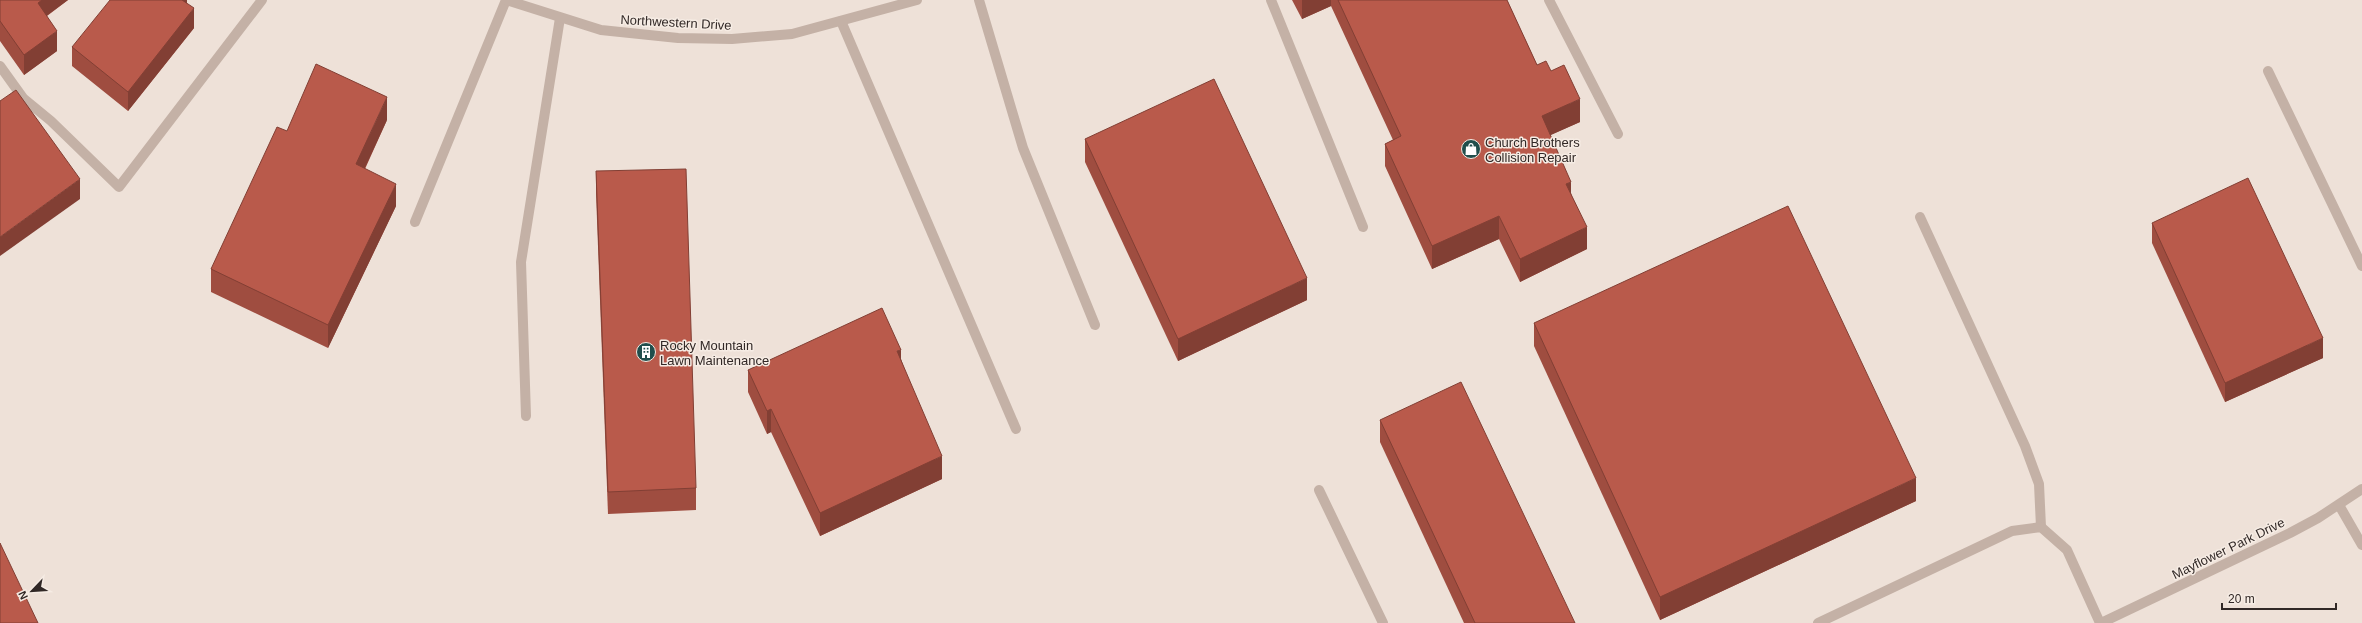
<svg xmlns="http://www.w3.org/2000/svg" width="2362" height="623" font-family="Arial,sans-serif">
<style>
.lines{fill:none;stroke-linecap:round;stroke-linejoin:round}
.service{stroke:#c4b1a6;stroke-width:10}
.minor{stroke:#c4b1a6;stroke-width:10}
.wall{fill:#9f4d40}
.shaded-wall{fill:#823f34}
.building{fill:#b95a4b;stroke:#823f34}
.labels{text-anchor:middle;stroke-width:3;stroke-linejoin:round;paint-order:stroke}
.street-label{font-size:13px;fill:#312826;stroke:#f6ece4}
.poi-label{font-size:13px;fill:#312826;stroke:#f6ece4;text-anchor:start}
</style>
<rect width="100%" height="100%" fill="#eee1d8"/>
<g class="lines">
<!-- service -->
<g class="service">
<path d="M 979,0 L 1023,148 L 1095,325"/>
<path d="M 1271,0 L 1363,227"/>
<path d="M 1549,0 L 1618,134"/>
<path d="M 841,21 L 1016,429"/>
<path d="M 0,66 L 23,98 L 51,121 L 119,187 L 262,0"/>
<path d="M 2268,71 L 2362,266"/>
<path d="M 1920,217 L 2025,446 L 2039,484 L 2041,527"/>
<path d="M 415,222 L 506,0"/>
<path d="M 526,416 L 521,262 L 560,18"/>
<path d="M 1319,490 L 1383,623"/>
<path d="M 2339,505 L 2362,545"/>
<path d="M 1818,623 L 2012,531 L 2041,527 L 2067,550 L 2100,623"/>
</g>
<!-- minor -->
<g class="minor">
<path d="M 506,0 L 601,30 L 678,38 L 732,39 L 792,34 L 917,0"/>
<path d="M 2101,623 L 2290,533 L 2318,518 L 2362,489"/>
</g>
</g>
<!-- wall -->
<g class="wall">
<path d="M 0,0 L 68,0 L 47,16 L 57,51 L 24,75 L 0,41 Z"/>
<path d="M 187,0 L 187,4 L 194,28 L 128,111 L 72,66 L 72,47 Z"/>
<path d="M 1292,0 L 1507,0 L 1537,65 L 1551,71 L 1580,122 L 1550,135 L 1571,193 L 1587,249 L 1520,282 L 1499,239 L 1432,269 L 1385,166 L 1385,144 L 1393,140 L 1331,6 L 1302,19 Z"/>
<path d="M 387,120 L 365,169 L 396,206 L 328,348 L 211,292 L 211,269 Z"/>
<path d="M 1085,139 L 1307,300 L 1178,361 L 1085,162 Z"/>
<path d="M 596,171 L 696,488 L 696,510 L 608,514 L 596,193 Z"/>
<path d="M 2152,223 L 2323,358 L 2225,402 L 2152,243 Z"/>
<path d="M 1534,323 L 1916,501 L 1660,620 L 1534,346 Z"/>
<path d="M 901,359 L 942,479 L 820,536 L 771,432 L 767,434 L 748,392 L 748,370 Z"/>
<path d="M 1380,420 L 1575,623 L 1464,623 L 1380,442 Z"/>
</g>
<!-- shaded-wall -->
<g class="shaded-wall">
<path d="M 42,0 L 68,0 L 38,22 L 38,3 Z"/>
<path d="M 181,0 L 187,0 L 187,11 Z"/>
<path d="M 1302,0 L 1331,0 L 1331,6 L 1302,19 Z"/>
<path d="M 194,8 L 194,28 L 128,111 L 128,92 Z"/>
<path d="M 57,31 L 57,51 L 24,75 L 24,55 Z"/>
<path d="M 387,97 L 387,120 L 356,187 L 356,164 Z"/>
<path d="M 1580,99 L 1580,122 L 1542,139 L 1542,116 Z"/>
<path d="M 80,179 L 80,199 L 0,256 L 0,237 Z"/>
<path d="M 1571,182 L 1571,204 L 1566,184 Z"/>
<path d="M 396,184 L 396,206 L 328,348 L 328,325 Z"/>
<path d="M 1499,216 L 1499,239 L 1432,269 L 1432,246 Z"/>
<path d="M 1587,227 L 1587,249 L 1520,282 L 1520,259 Z"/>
<path d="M 1307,278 L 1307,300 L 1178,361 L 1178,339 Z"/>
<path d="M 2323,338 L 2323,358 L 2225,402 L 2225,383 Z"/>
<path d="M 901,350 L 901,372 L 897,351 Z"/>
<path d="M 771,409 L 771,432 L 767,434 L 767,411 Z"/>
<path d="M 942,456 L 942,479 L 820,536 L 820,513 Z"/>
<path d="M 1916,478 L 1916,501 L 1660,620 L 1660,597 Z"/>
</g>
<!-- building -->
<g class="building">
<path d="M 0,0 L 42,0 L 38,3 L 57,31 L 24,55 L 0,21 Z"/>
<path d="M 110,0 L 182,0 L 194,8 L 128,92 L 72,47 Z"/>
<path d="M 1338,0 L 1507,0 L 1537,65 L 1546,61 L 1551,71 L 1564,65 L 1580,99 L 1542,116 L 1571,182 L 1566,184 L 1587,227 L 1520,259 L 1499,216 L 1432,246 L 1385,144 L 1401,136 Z"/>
<path d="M 316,64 L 387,97 L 356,164 L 396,184 L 328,325 L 211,269 L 277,127 L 287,131 Z"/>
<path d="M 1214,79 L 1307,278 L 1178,339 L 1085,139 Z"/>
<path d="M 16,90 L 80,179 L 0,237 L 0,101 Z"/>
<path d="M 686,169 L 696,488 L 608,492 L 596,171 Z"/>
<path d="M 2248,178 L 2323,338 L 2225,383 L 2152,223 Z"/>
<path d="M 1788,206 L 1916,478 L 1660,597 L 1534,323 Z"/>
<path d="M 882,308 L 901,350 L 897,351 L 942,456 L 820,513 L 771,409 L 767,411 L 748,370 Z"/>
<path d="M 1461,382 L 1575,623 L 1475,623 L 1380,420 Z"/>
<path d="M 0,543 L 38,623 L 0,623 Z"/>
</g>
<!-- icons -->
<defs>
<symbol id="shop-disc" viewBox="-11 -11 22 22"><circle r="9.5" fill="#204e4c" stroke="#f6ece4"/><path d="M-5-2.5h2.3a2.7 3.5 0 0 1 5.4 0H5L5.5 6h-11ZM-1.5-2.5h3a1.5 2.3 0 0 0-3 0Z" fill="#fff"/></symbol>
<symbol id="building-disc" viewBox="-11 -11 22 22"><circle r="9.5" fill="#204e4c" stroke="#f6ece4"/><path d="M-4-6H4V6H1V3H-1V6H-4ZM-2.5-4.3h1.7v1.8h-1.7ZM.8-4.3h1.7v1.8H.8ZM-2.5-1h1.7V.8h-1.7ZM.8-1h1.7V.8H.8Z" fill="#fff"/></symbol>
</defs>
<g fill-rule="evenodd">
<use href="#shop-disc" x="1460" y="138" width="22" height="22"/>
<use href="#building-disc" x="635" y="341" width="22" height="22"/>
</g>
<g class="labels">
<!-- street labels -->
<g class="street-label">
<text transform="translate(676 22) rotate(3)" y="5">Northwestern Drive</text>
<text transform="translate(2228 548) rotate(-26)" y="5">Mayflower Park Drive</text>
</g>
<!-- poi labels -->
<g class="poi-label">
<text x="1485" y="147">Church Brothers<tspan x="1485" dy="15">Collision Repair</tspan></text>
<text x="660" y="350">Rocky Mountain<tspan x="660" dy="15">Lawn Maintenance</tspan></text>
</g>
</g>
<!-- north arrow -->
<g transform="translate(32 591) rotate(245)" stroke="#f6ece4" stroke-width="3" paint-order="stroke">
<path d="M0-3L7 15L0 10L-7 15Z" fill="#312826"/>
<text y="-6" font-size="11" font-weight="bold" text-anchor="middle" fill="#312826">N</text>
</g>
<!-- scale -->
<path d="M2222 603v6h114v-6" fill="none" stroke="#312826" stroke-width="2"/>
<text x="2228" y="603" font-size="12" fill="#312826" stroke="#f6ece4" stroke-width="3" paint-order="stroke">20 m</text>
</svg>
